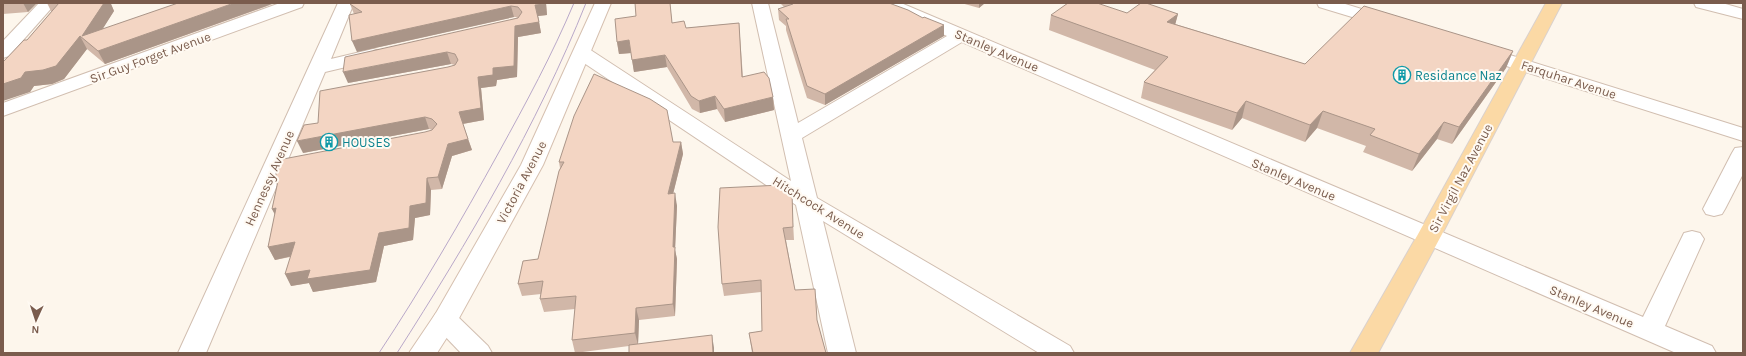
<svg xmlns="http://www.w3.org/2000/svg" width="1746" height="356" font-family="Karla,sans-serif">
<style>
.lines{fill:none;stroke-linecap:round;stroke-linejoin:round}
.street-casing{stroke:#d1beb0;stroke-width:2}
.secondary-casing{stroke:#d6c0b0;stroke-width:2}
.primary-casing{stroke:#dad1cd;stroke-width:2}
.street{fill:#fff;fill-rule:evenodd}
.secondary{fill:#fff;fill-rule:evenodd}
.primary{fill:#fbd9a5;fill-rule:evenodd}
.tram{stroke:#b9a8c9;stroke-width:1}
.wall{fill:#d1b7a8}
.shaded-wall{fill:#aa9588}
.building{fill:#f3d5c3;stroke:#aa9588}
.labels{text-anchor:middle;stroke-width:4;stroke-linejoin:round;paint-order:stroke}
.street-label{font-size:13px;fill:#7a5c4d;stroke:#fffaf3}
.culture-label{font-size:13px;fill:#0d838f;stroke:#fffaf3;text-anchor:start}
</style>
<rect width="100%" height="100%" fill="#fdf6ec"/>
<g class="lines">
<defs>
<g id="street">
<path d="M 39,3 L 56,3 L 9,56 L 3,58 L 3,41 Z"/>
<path d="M 280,3 L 304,3 L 302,7 L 3,116 L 3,103 Z"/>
<path d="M 338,3 L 354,3 L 331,59 L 373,49 L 380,51 L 382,55 L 380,59 L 325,72 L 206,353 L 178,353 Z"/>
<path d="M 752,3 L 768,3 L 798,123 L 947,36 L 881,7 L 879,3 L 901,3 L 1643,317 L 1684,233 L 1692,231 L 1700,233 L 1704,239 L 1665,326 L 1712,346 L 1716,353 L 1676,353 L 962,42 L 802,138 L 817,198 L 1070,346 L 1074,353 L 1039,353 L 823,221 L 856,353 L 828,353 L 796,205 L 575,57 L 573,53 L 575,49 L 582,47 L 589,49 L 791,181 Z"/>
<path d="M 1317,3 L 1342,3 L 1391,18 L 1394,22 L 1391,26 L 1385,27 L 1319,7 Z"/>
<path d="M 1694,3 L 1722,3 L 1743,9 L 1743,19 L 1696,7 Z"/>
<path d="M 1481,46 L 1743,128 L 1743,141 L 1475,56 L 1472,52 L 1475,48 Z"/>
<path d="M 1743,147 L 1743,174 L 1725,209 L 1722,214 L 1714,216 L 1706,214 L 1703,209 L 1732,153 L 1735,148 Z"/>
<path d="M 445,310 L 454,313 L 488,346 L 492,353 L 461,353 L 436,327 L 432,320 L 436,313 Z"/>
</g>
<path id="secondary" d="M 595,3 L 611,3 L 543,165 L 458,320 L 437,353 L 409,353 L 436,313 L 521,165 Z"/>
<path id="primary" d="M 1546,3 L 1562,3 L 1441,236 L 1378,353 L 1350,353 L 1417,236 Z"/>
</defs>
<!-- street casing -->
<use href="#street" class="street-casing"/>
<!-- secondary casing -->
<use href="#secondary" class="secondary-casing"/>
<!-- primary casing -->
<use href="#primary" class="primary-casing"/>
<!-- street -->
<use href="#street" class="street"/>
<!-- secondary -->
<use href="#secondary" class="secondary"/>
<!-- primary -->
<use href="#primary" class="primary"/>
<!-- tram -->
<g class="tram">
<path d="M 379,353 C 422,288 461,221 499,152 C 526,103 552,55 574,3"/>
<path d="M 397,353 C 468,242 537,126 586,3"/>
</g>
</g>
<!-- wall -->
<g class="wall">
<path d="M 3,3 L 37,3 L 28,12 L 3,14 Z"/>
<path d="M 47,3 L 112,3 L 111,4 L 114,11 L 102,29 L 270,5 L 105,64 L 87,49 L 64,79 L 52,84 L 34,86 L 30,92 L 27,40 L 52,11 L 51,11 Z"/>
<path d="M 546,3 L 547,15 L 538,16 L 541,33 L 518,37 L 517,77 L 497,80 L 496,86 L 481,88 L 484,120 L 463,124 L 472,150 L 452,156 L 442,189 L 431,190 L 430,215 L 415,218 L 413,240 L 384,246 L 376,282 L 313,292 L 309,283 L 291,286 L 290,257 L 275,260 L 268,247 L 275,214 L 272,209 L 277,185 L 275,181 L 433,130 L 429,129 L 303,153 L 318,123 L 448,67 L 455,65 L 451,64 L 348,83 L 518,17 L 514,17 L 357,52 L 354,14 L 350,4 Z"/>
<path d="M 635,3 L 670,3 L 672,23 L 686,28 L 739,23 L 743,77 L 773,97 L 774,110 L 725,122 L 717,109 L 700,113 L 692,109 L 667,67 L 634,72 L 631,53 L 619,54 L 617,42 L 636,16 Z"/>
<path d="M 780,3 L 889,3 L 944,36 L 825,105 L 807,98 L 786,30 L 786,26 L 779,20 L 778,9 L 784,7 Z"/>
<path d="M 961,3 L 985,3 L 979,8 Z"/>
<path d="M 1127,13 L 1178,14 L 1175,24 L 1305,64 L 1513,51 L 1506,68 L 1452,144 L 1437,139 L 1412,171 L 1363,152 L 1366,146 L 1317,128 L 1305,142 L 1242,118 L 1232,130 L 1141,98 L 1144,82 L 1155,70 L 1049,30 L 1051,15 Z"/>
<path d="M 673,142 L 681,142 L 683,154 L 673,194 L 677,206 L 675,250 L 677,259 L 675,316 L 639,320 L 638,344 L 714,348 L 629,346 L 575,353 L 572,340 L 575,309 L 544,312 L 540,299 L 541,294 L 522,296 L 518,284 L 538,259 L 560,168 L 559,162 Z"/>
<path d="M 792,204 L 794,240 L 786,240 L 795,290 L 817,320 L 826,353 L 752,353 L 749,333 L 762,331 L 761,292 L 724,296 L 722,284 Z"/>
</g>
<!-- shaded-wall -->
<g class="shaded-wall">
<path d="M 23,3 L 37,3 L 28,12 Z"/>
<path d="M 100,3 L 112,3 L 111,4 L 114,11 L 92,46 L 82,36 Z"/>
<path d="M 234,3 L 275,3 L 105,64 L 98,51 Z"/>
<path d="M 545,3 L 546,3 L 547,15 L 538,16 L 541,33 L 518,37 L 517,77 L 497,80 L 496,86 L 481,88 L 484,120 L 462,124 L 459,112 L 478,77 L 493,68 L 515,26 L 535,5 Z"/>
<path d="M 979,3 L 985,3 L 979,8 Z"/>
<path d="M 511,6 L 514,17 L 357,52 L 352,41 Z"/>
<path d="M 1178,14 L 1174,29 L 1167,22 Z"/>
<path d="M 944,25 L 944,36 L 825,105 L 825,94 Z"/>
<path d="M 80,36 L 87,49 L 64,79 L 52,84 L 34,86 L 30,92 L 3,101 L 3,84 L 25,72 Z"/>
<path d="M 629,40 L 631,53 L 619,54 L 617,42 Z"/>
<path d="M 1513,51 L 1506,68 L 1452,144 L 1459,127 Z"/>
<path d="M 447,52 L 451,64 L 348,83 L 343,72 Z"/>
<path d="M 665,55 L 667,67 L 634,72 L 632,60 Z"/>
<path d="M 715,96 L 717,109 L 700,113 L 699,101 Z"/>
<path d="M 773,97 L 774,110 L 725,122 L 724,109 Z"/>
<path d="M 1246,101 L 1242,118 L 1232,130 L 1237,113 Z"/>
<path d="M 1323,111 L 1317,128 L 1305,142 L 1310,125 Z"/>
<path d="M 425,117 L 429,129 L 303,153 L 297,141 Z"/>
<path d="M 1444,122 L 1437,139 L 1412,171 L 1419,154 Z"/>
<path d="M 468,139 L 472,150 L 452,156 L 442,189 L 438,177 L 448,144 Z"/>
<path d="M 681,142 L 683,154 L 670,206 L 668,194 Z"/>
<path d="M 427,178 L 431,190 L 430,215 L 415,218 L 413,240 L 384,246 L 376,282 L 313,292 L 309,283 L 291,286 L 285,274 L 379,233 L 410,206 Z"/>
<path d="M 675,193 L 677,206 L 675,250 L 677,259 L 675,316 L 673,304 L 673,247 Z"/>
<path d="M 276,208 L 278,221 L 272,209 Z"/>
<path d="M 295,242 L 301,254 L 275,260 L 268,247 Z"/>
<path d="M 636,308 L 639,320 L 638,345 L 635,333 Z"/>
<path d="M 712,335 L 714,348 L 714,353 L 713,353 Z"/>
</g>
<!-- building -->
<g class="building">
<path d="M 59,3 L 104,3 L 82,36 L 178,3 L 234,3 L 98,51 L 80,36 L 56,66 L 43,70 L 25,72 L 21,78 L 3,84 L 3,62 L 24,40 L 27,40 Z"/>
<path d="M 353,3 L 545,3 L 545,4 L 535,5 L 539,22 L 515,26 L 514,66 L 493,68 L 493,75 L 478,77 L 481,108 L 459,112 L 468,139 L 448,144 L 438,177 L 427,178 L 426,203 L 410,206 L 409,228 L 379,233 L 370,270 L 307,279 L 310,270 L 285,274 L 295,242 L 268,247 L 276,208 L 272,209 L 278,181 L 275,181 L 278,160 L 425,132 L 432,130 L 437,124 L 432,119 L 425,117 L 297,141 L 304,125 L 318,123 L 320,91 L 448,67 L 455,65 L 458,60 L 455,54 L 447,52 L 343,72 L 345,57 L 518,18 L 522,12 L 518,7 L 511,6 L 352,41 L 349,15 L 362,12 L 350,4 Z"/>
<path d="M 635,3 L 670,3 L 672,23 L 684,21 L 686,28 L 739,23 L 742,77 L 764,72 L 769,78 L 773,97 L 724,109 L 715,96 L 699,101 L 691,96 L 665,55 L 632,60 L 629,40 L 617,42 L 615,19 L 636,16 Z"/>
<path d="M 792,3 L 889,3 L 908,10 L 923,18 L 924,17 L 944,25 L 825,94 L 807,86 L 786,19 L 789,19 L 778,9 L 793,4 Z"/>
<path d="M 1068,3 L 1097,3 L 1127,13 L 1141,3 L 1146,3 L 1178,14 L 1167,22 L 1305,64 L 1364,6 L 1513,51 L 1459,127 L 1444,122 L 1419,154 L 1370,135 L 1375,129 L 1323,111 L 1310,125 L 1246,101 L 1237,113 L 1144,82 L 1168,57 L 1051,15 Z"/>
<path d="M 594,74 L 650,99 L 667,110 L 673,142 L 681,142 L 668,194 L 675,193 L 673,247 L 675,247 L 673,304 L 636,308 L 635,333 L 572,340 L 576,296 L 540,299 L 543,281 L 518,284 L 523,261 L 538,259 L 559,171 L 564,162 L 559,162 L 574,116 Z"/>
<path d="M 781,185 L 792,192 L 793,227 L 783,228 L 795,290 L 815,289 L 817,320 L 826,353 L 753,353 L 749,333 L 762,331 L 761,280 L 722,284 L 718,227 L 720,188 Z"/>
<path d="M 712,335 L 713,353 L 629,353 L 629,345 Z"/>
</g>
<!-- icons -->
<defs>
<symbol id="building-ring" viewBox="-11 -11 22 22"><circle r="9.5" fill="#fffaf3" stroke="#0f9aa8" stroke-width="1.5"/><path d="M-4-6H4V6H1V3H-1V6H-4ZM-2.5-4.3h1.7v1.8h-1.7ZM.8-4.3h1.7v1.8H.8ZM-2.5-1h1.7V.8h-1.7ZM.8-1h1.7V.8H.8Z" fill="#0f9aa8"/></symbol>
</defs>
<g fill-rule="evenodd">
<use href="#building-ring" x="1392" y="65" width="20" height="20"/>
<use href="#building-ring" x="319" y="132" width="20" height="20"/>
</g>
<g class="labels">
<!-- street labels -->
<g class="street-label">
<text transform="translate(997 50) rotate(23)" y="5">Stanley Avenue</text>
<text transform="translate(150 57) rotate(-20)" y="5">Sir Guy Forget Avenue</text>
<text transform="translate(1569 79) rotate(18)" y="5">Farquhar Avenue</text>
<text transform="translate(269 178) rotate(-66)" y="5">Hennessy Avenue</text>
<text transform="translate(1460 178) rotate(-62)" y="5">Sir Virgil Naz Avenue</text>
<text transform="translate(1294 179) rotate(23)" y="5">Stanley Avenue</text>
<text transform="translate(521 182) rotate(-62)" y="5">Victoria Avenue</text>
<text transform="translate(819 207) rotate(32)" y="5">Hitchcock Avenue</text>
<text transform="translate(1592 306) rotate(23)" y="5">Stanley Avenue</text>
</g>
<!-- culture labels -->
<g class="culture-label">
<text x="1415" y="80">Residance Naz</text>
<text x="342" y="147">HOUSES</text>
</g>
</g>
<!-- border -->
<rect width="1746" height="356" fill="none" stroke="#7a5c4d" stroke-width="8"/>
<!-- north arrow -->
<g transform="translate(36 320) rotate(183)" stroke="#fffaf3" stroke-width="3" paint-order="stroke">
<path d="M0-3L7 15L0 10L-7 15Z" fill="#7a5c4d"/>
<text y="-6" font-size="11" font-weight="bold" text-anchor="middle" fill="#7a5c4d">N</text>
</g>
</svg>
